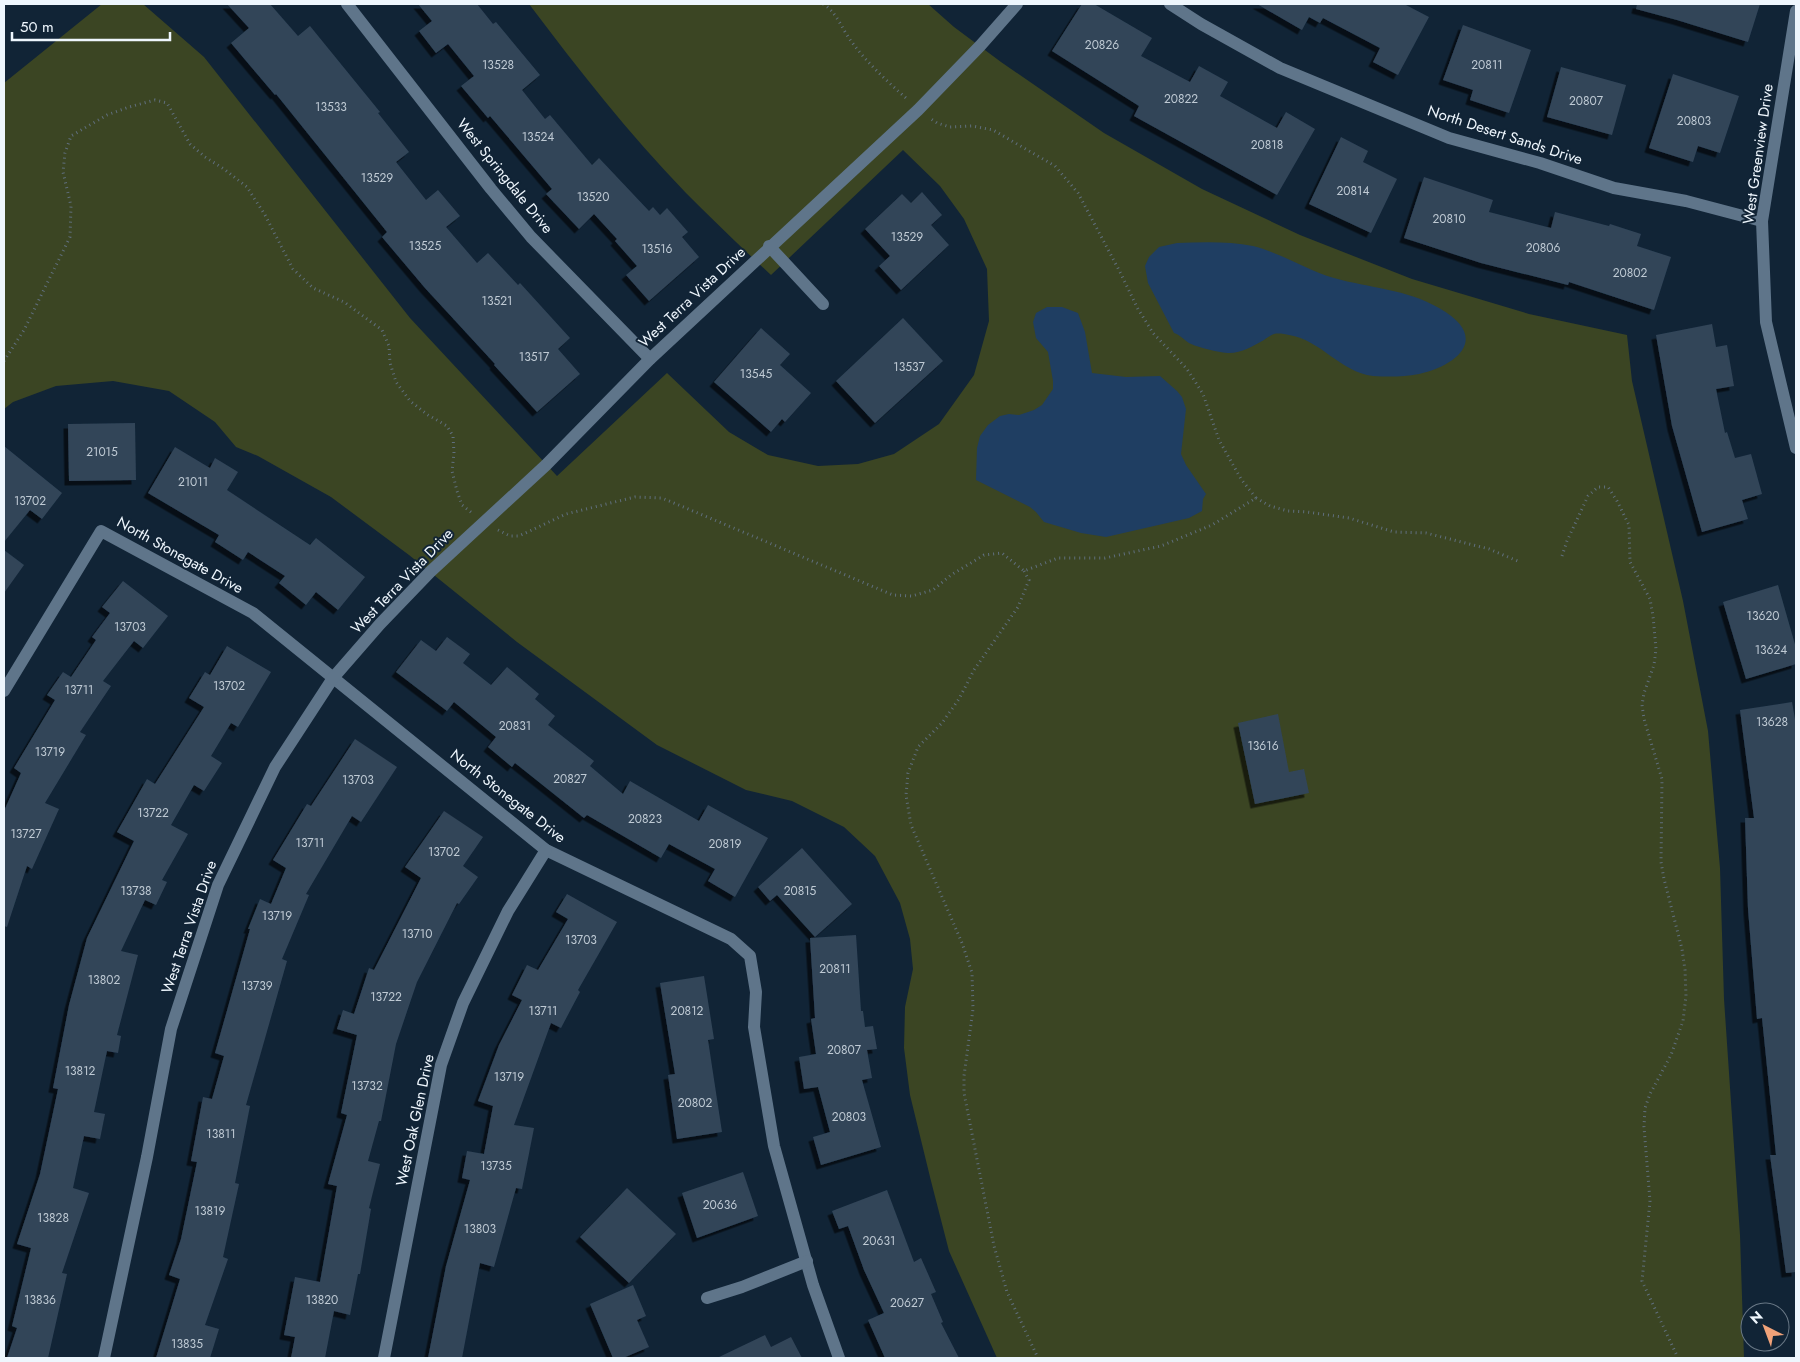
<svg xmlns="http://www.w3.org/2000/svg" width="1800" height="1362" font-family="Jost,sans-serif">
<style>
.green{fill:#3b4523}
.water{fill:#1f3e62}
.building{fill:#314559;filter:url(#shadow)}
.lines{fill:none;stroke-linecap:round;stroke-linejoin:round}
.path{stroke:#606f7d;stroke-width:3;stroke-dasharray:1 4;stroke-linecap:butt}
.minor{stroke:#5f758a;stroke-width:12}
.labels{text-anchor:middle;stroke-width:4;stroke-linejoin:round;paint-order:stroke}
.number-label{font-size:12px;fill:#bfcad4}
.street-label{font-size:15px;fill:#eef6fd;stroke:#112436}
</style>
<defs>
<filter id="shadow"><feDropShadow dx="-4.5" dy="4.5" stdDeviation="0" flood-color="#0009"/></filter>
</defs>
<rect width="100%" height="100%" fill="#112436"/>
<!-- green -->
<path class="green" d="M 102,4 L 143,4 L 204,57 L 410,318 L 557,476 L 667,373 L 729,432 L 768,455 L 818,466 L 858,464 L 894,454 L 939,424 L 974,375 L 989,321 L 987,269 L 964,219 L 940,186 L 903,150 L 771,275 C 742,248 714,221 686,193 C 629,134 578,69 529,4 L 928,4 L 954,27 L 1001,62 L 1104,133 L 1202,189 L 1300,235 L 1412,279 L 1529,314 L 1627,335 L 1632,381 L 1683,601 L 1708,731 L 1720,868 L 1724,999 L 1740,1235 L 1744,1358 L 997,1358 L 949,1251 L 931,1181 L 910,1095 L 904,1048 L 905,1007 L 913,969 L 910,939 L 900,903 L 875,856 L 844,827 L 792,801 L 746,790 L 657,745 L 517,642 L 409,555 L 331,497 L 258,456 L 236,447 L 215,422 L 169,391 L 113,381 L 56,386 L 13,402 L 4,409 L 4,83 Z"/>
<!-- water -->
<g class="water">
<path d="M 1177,243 C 1202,242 1229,241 1253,246 C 1281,253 1306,270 1334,278 C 1369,288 1407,289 1439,308 C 1489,336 1461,364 1419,374 C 1403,377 1389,377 1373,376 C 1340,372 1321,340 1289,335 C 1285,334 1278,333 1274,334 C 1271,335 1267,338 1264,340 C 1253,346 1242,353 1229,353 C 1221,353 1196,347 1189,343 C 1183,339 1180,335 1174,333 L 1148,283 L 1145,266 L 1149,257 L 1159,247 Z"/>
<path d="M 1047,307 L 1062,307 L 1078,313 L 1085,332 L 1092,373 L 1126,377 L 1160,376 L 1177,391 L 1182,397 L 1186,409 L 1181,454 L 1186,465 L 1206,494 L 1203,499 L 1202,511 L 1189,518 L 1106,537 L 1081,533 L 1044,522 L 1036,512 L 1030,507 L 976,480 L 977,448 L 980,436 L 988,425 L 1000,416 L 1009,414 L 1019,415 L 1034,410 L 1042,405 L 1053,389 L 1053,381 L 1048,352 L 1036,338 L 1033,322 L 1036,313 Z"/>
</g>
<!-- building -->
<g class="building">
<path d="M 227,4 L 270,4 L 298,36 L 310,26 L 380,112 L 378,113 L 409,152 L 396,162 L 426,200 L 438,190 L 460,216 L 446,227 L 477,263 L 488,253 L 518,285 L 520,283 L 570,338 L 558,349 L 580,374 L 537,412 L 494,365 L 495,364 L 425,288 L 382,237 L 387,232 L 276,94 L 275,95 L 231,43 L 249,28 Z"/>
<path d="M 418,4 L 477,4 L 493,24 L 496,22 L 540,75 L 522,90 L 545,119 L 550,115 L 592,165 L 599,158 L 649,211 L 653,207 L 660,215 L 667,208 L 688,232 L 682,237 L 699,257 L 649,301 L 626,275 L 637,266 L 615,241 L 617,239 L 594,214 L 579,229 L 546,194 L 552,189 L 490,116 L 488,118 L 461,86 L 474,76 L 448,44 L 436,53 L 419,31 L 432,21 Z"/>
<path d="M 1082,4 L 1094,4 L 1152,38 L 1141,56 L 1190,82 L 1199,66 L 1228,82 L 1220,96 L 1277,128 L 1286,112 L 1315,129 L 1277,195 L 1134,116 L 1139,106 L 1052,51 Z"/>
<path d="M 1257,4 L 1404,4 L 1429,17 L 1398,75 L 1373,62 L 1380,48 L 1323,18 L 1320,23 L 1309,17 L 1302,30 Z"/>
<path d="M 1637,4 L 1760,4 L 1748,42 L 1677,20 L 1636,9 Z"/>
<path d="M 1463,25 L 1531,50 L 1509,113 L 1470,100 L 1473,90 L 1443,80 Z"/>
<path d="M 1561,67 L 1626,85 L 1612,135 L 1547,117 Z"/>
<path d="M 1673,74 L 1739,96 L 1720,153 L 1698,146 L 1693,162 L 1649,148 Z"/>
<path d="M 1341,137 L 1368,151 L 1363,162 L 1397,179 L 1371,233 L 1309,204 Z"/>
<path d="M 1424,177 L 1493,200 L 1489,212 L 1551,228 L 1555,212 L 1609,226 L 1610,224 L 1641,234 L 1637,246 L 1671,257 L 1654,310 L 1569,282 L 1568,285 L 1481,263 L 1404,238 Z"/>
<path d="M 922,192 L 942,215 L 931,225 L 949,245 L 901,290 L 879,266 L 890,256 L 865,229 L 902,194 L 911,203 Z"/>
<path d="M 903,318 L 943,361 L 875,423 L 836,381 Z"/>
<path d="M 1712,324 L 1716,347 L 1727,345 L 1734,386 L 1716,389 L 1725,433 L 1727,432 L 1735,458 L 1751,454 L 1762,494 L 1742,500 L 1748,519 L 1702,532 L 1672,426 L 1656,335 Z"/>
<path d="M 761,328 L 790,354 L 780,365 L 811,393 L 785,422 L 782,419 L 771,432 L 714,382 Z"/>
<path d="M 135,423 L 136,480 L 69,481 L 68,424 Z"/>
<path d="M 4,446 L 62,493 L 42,519 L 30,510 L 4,542 Z"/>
<path d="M 175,447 L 210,468 L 215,458 L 238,472 L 227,490 L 310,545 L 316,538 L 365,577 L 338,610 L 316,592 L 306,605 L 279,583 L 285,576 L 248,552 L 243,560 L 215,542 L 219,535 L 148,493 Z"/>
<path d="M 4,550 L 24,565 L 4,593 Z"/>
<path d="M 123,581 L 168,616 L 143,648 L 134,641 L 103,681 L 111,686 L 80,732 L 86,735 L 45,803 L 59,809 L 32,869 L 27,866 L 7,927 L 4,926 L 4,811 L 21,773 L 14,768 L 55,700 L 47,695 L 63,672 L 71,677 L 96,640 L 92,637 L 110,613 L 102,607 Z"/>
<path d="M 1778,585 L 1796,648 L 1796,664 L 1746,679 L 1723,602 Z"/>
<path d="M 447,637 L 470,654 L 463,663 L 491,685 L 507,667 L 539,694 L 535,699 L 555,716 L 548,725 L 594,761 L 590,766 L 623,794 L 630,781 L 699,821 L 708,805 L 768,838 L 735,897 L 708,881 L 715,869 L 669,844 L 661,858 L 587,815 L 584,818 L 515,763 L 512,767 L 488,747 L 496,737 L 454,702 L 447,711 L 396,672 L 421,640 L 436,651 Z"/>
<path d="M 227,646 L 271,672 L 238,727 L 231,723 L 211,756 L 222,763 L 204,791 L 194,785 L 171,825 L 188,834 L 162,880 L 167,882 L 156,905 L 145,900 L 121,951 L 138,955 L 117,1035 L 121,1036 L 118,1053 L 107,1051 L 94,1112 L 105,1114 L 100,1139 L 84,1136 L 73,1188 L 89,1193 L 62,1273 L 67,1274 L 48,1358 L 7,1358 L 17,1328 L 12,1326 L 31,1248 L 17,1244 L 40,1174 L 58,1089 L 53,1088 L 69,1005 L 87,938 L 134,841 L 117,832 L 147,779 L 155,784 L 204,707 L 189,698 L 205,672 L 210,675 Z"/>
<path d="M 1792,702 L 1796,725 L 1796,1272 L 1786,1273 L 1770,1155 L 1776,1155 L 1762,1018 L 1757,1019 L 1748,909 L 1745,818 L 1754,818 L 1740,710 Z"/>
<path d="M 1278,714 L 1289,772 L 1304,769 L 1309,793 L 1255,804 L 1238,723 Z"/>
<path d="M 355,739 L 397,767 L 361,822 L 352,816 L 306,894 L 309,895 L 282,959 L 287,961 L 246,1105 L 250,1106 L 235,1183 L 239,1184 L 223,1257 L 228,1259 L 205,1325 L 219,1329 L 210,1358 L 156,1358 L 180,1279 L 169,1275 L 181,1239 L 197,1162 L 191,1161 L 203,1097 L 212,1099 L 224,1056 L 215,1053 L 250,929 L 248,929 L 260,899 L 271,904 L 286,868 L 273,860 L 307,804 L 311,806 Z"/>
<path d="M 444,811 L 483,837 L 463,866 L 478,877 L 459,904 L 457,903 L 417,982 L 396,1044 L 381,1121 L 379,1121 L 368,1161 L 380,1164 L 369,1208 L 371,1209 L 360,1274 L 358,1274 L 350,1315 L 334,1311 L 325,1358 L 291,1358 L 295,1337 L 284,1335 L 295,1277 L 320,1282 L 337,1186 L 328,1184 L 347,1115 L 341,1113 L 357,1035 L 337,1029 L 343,1010 L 354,1014 L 369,968 L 374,970 L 421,878 L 405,867 Z"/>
<path d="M 802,848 L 852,904 L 815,937 L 777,895 L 770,901 L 758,887 Z"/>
<path d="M 567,894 L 617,922 L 578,990 L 580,992 L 561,1028 L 551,1023 L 514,1125 L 534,1128 L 522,1189 L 516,1188 L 494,1267 L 480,1263 L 462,1358 L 428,1358 L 446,1266 L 470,1180 L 462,1178 L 467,1151 L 484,1154 L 493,1106 L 478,1101 L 499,1045 L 522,1000 L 512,995 L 527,965 L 538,970 L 568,919 L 556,912 Z"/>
<path d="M 856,935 L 861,1011 L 863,1011 L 865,1027 L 873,1026 L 877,1049 L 867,1050 L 872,1078 L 862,1080 L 881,1147 L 821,1165 L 813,1137 L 830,1132 L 818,1087 L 804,1089 L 799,1057 L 816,1054 L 811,1019 L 815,1018 L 810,938 Z"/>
<path d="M 704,976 L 714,1039 L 708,1040 L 722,1132 L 677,1139 L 668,1075 L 675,1074 L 660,983 Z"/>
<path d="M 743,1172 L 758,1216 L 697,1238 L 682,1193 Z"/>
<path d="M 627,1188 L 676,1234 L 629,1283 L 580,1237 Z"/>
<path d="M 887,1190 L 914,1262 L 921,1258 L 936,1292 L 931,1294 L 943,1322 L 941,1323 L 959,1358 L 885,1358 L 868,1320 L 884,1313 L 864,1270 L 848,1226 L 839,1229 L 832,1211 Z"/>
<path d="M 633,1285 L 646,1316 L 637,1320 L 649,1347 L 623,1358 L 613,1358 L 590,1304 Z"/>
<path d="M 765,1335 L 771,1347 L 791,1337 L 802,1358 L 717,1358 Z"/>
</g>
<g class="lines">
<!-- path -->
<g class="path">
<path d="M 823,4 C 836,11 842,29 851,41 C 867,63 887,81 907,99"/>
<path d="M 4,361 L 24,330 L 70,237 L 71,206 L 63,172 L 65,153 L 71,136 L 107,115 L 129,107 L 155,100 L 167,103 L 190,144 L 205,157 L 224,169 L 247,187 L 265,215 L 293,269 L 313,288 L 344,302 L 382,330 L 389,346 L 390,363 L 396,382 L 410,401 L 428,415 L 447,426 L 453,436 L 454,453 L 452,471 L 457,491 L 462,505 L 472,513"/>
<path d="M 1256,498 L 1270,506 L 1288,511 L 1307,512 L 1349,518 L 1394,532 L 1426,533 L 1489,549 L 1520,562"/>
<path d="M 498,530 L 510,536 L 519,536 L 566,514 L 635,497 L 662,498 L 893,595 L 912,596 L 933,590 L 951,575 L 984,555 L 1002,553 L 1024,571 L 1058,558 L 1105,558 L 1161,546 L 1212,525 L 1256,498 L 1241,479 L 1219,440 L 1203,394 L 1187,369 L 1153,333 L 1138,309 L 1120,272 L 1078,193 L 1055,166 L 993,130 L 972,126 L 950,127 L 937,123 L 931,119"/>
<path d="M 1562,556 L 1567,541 L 1588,496 L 1598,487 L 1608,487 L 1617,501 L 1629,525 L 1630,562 L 1650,599 L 1653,616 L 1656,649 L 1654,665 L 1644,693 L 1642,705 L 1644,719 L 1662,779 L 1661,862 L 1664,879 L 1682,949 L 1685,970 L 1686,996 L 1683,1021 L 1671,1055 L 1650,1094 L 1645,1108 L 1644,1127 L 1650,1201 L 1642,1281 L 1678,1358"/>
<path d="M 1024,571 L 1029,580 L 1018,607 L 974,670 L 959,699 L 942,723 L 918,747 L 908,773 L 906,795 L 911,825 L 962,943 L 972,973 L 973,1009 L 964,1076 L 964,1093 L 994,1246 L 1007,1292 L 1038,1358"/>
</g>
<!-- minor -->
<g class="minor">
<path d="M 347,4 L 491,189 L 531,237 L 650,359"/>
<path d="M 1170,4 L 1201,24 L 1280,68 L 1449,138 L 1540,163 L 1614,188 L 1686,201 L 1762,221"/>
<path d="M 1796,11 L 1762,221 L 1766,322 L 1796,448"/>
<path d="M 769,246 L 823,304"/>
<path d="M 4,691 L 101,531 L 253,613 L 546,850 L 731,939 L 750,956 L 756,992 L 754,1027 L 774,1146 L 813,1285 L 839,1358"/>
<path d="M 707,1298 L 742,1287 L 807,1261"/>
<path d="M 104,1358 L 147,1157 L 171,1029 L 218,885 L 275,767 L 333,678 L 380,624 L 430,572 L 546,465 L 650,359 L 918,110 L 980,46 L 1017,4"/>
<path d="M 384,1358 L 441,1065 L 463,1003 L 508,911 L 546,850"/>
</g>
</g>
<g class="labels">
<!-- number labels -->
<g class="number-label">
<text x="1102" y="49">20826</text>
<text x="498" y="69">13528</text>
<text x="1487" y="69">20811</text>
<text x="1181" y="103">20822</text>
<text x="1586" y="105">20807</text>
<text x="331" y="111">13533</text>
<text x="1694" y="125">20803</text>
<text x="538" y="141">13524</text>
<text x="1267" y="149">20818</text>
<text x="377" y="182">13529</text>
<text x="1353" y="195">20814</text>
<text x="593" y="201">13520</text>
<text x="1449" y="223">20810</text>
<text x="907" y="241">13529</text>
<text x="425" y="250">13525</text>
<text x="1543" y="252">20806</text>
<text x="657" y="253">13516</text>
<text x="1630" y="277">20802</text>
<text x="497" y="305">13521</text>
<text x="534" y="361">13517</text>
<text x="909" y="371">13537</text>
<text x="756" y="378">13545</text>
<text x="102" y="456">21015</text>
<text x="193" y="486">21011</text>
<text x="30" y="505">13702</text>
<text x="1763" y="620">13620</text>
<text x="130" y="631">13703</text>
<text x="1771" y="654">13624</text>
<text x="229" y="690">13702</text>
<text x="79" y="694">13711</text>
<text x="1772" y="726">13628</text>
<text x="515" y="730">20831</text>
<text x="1263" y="750">13616</text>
<text x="50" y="756">13719</text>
<text x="570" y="783">20827</text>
<text x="358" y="784">13703</text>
<text x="153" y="817">13722</text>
<text x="645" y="823">20823</text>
<text x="26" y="838">13727</text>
<text x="310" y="847">13711</text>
<text x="725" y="848">20819</text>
<text x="444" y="856">13702</text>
<text x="136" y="895">13738</text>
<text x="800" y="895">20815</text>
<text x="277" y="920">13719</text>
<text x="417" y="938">13710</text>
<text x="581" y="944">13703</text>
<text x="835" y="973">20811</text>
<text x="104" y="984">13802</text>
<text x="257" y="990">13739</text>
<text x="386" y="1001">13722</text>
<text x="543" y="1015">13711</text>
<text x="687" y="1015">20812</text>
<text x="844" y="1054">20807</text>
<text x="80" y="1075">13812</text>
<text x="509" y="1081">13719</text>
<text x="367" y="1090">13732</text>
<text x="695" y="1107">20802</text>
<text x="849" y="1121">20803</text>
<text x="221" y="1138">13811</text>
<text x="496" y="1170">13735</text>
<text x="720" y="1209">20636</text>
<text x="210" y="1215">13819</text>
<text x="53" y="1222">13828</text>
<text x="480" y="1233">13803</text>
<text x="879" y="1245">20631</text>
<text x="40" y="1304">13836</text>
<text x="322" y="1304">13820</text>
<text x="907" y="1307">20627</text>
<text x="187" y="1348">13835</text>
</g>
<!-- street labels -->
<g class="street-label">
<text transform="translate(1505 135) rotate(18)" y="5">North Desert Sands Drive</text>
<text transform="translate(1758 154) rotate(-82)" y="5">West Greenview Drive</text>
<text transform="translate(505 176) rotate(51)" y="5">West Springdale Drive</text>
<text transform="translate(692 297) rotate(-43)" y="5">West Terra Vista Drive</text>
<text transform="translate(180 555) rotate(29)" y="5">North Stonegate Drive</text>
<text transform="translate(402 581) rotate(-46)" y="5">West Terra Vista Drive</text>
<text transform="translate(508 796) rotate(38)" y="5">North Stonegate Drive</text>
<text transform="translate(189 927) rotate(-71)" y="5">West Terra Vista Drive</text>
<text transform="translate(415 1120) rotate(-78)" y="5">West Oak Glen Drive</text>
</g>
</g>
<!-- border -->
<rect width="1800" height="1362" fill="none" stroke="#eef6fd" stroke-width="10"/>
<!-- north arrow -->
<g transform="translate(1765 1327) rotate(318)"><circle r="24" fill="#112436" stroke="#697886"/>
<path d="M0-4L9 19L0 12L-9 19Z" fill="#f0a279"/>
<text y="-8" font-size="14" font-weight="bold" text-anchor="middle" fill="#eef6fd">N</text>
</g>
<!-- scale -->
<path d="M12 32v8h158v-8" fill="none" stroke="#eef6fd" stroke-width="2.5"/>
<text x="20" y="32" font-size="15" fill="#eef6fd" stroke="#112436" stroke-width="4" paint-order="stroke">50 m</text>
</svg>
